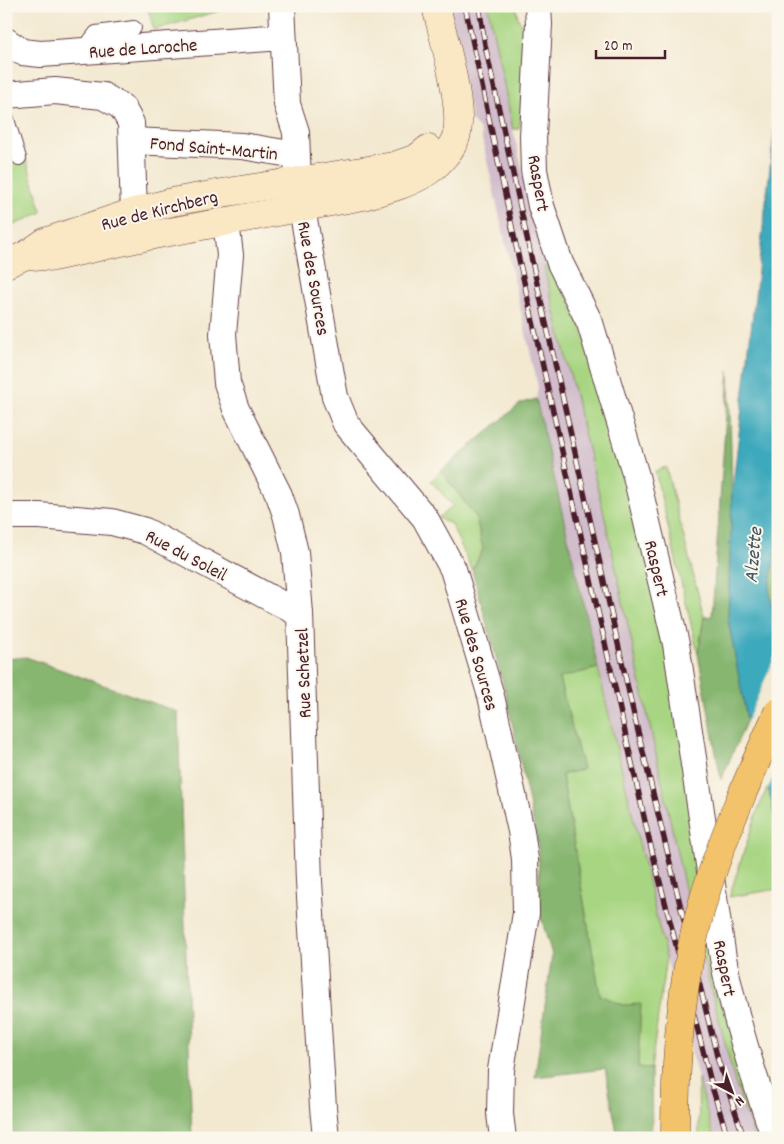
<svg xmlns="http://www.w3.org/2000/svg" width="784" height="1144" font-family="Dekko,sans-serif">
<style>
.industrial{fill:#d1bdcb}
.green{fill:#a8d582;stroke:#797a56}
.forest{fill:#86b670;stroke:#686a4e}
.water{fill:#3da9bc;stroke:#446474}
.pier{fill:#f3e9d1}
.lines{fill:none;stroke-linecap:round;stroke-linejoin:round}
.lane-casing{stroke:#633d44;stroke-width:16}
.street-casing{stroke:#633d44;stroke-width:28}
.secondary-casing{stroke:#633d44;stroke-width:29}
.lane{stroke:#fff;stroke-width:14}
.street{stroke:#fff;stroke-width:26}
.secondary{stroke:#fae7c3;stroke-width:28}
.rail-casing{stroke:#4a1f2b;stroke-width:5.5}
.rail{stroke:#fbf7ec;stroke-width:4;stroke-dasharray:11;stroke-linecap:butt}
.primary-bridge-casing{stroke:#633d44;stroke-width:29;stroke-linecap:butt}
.primary-bridge{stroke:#f2c36a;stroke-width:28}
.labels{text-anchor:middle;stroke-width:4;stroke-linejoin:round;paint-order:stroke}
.street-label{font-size:19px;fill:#4a1f2b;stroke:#fbf7ec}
.water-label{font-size:20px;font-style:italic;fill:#455665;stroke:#fbf7ec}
</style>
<rect width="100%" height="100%" fill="#fbf7ec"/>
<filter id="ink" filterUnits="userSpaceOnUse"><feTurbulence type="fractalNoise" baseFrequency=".02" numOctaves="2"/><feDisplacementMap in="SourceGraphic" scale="10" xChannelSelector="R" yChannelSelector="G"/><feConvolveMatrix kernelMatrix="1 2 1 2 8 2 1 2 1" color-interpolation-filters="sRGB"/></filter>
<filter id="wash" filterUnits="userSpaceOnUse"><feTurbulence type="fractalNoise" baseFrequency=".0096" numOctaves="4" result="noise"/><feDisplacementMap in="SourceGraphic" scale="20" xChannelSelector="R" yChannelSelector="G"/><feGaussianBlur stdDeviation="1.12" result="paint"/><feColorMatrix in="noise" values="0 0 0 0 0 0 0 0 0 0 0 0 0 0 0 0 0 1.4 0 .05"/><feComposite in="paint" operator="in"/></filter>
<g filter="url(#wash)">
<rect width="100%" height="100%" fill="#f3e9d1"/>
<!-- industrial -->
<path class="industrial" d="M 448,6 L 488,6 L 515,139 L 606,523 L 684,884 L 735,1082 L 755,1138 L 715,1138 L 698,1078 L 666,957 L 536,399 L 538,387 L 480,130 L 472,121 Z"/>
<!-- green -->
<g class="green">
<path d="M 147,6 L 236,6 L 154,30 Z"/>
<path d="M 488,6 L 516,6 L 518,18 L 526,32 L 521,116 L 519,129 L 513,129 Z"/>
<path d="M 25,156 L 42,212 L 6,229 L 6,164 Z"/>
<path d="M 554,264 L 584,334 L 659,602 L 770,1138 L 755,1138 L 735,1082 L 684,884 L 606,523 L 544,267 Z"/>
<path d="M 666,467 L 704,617 L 698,654 L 655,471 Z"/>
<path d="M 441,471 L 476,517 L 483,549 L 472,570 L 451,524 L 438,518 L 453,506 L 431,481 Z"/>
<path d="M 598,668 L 666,957 L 651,1069 L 638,1067 L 623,1005 L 600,995 L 562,775 L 583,769 L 558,677 Z"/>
<path d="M 768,786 L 778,834 L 778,889 L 729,897 L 757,812 Z"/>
<path d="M 698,1078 L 712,1130 L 715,1138 L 699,1138 Z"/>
</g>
<!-- forest -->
<g class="forest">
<path d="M 729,370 L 732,493 L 728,619 L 747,720 L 721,780 L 698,654 L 704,617 L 712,616 Z"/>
<path d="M 536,399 L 598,668 L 559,678 L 583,769 L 562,775 L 600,995 L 623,1005 L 641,1004 L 638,1067 L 651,1069 L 652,1138 L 618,1138 L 605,1069 L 535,1077 L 552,955 L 541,917 L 538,845 L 506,694 L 472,570 L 483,549 L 476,517 L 441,471 L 520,404 Z"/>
<path d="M 778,535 L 778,614 L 775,625 L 769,589 Z"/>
<path d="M 26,657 L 178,712 L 192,1138 L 6,1138 L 6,659 Z"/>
</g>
<!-- water -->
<path class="water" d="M 778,99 L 778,534 L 769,589 L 778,643 L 778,834 L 768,786 L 747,720 L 728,619 L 732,493 Z"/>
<!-- pier -->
<path class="pier" d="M 778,649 L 778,767 L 767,790 L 746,724 Z"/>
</g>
<g filter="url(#ink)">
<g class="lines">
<defs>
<g id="lane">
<path d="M 90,51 L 90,41 L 96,33 L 134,28"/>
<path d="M 6,116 L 19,158"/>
</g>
<g id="street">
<path d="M 282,6 L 287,104 L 296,132 L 298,181"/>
<path d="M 538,6 L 539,24 L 533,136 L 534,170 L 541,206 L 560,263 L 590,323 L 636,476 L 676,644 L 723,958 C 735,1020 754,1079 775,1138"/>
<path d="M 6,41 L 22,52 L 41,54 L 283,37"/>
<path d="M 6,95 L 55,91 L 103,96 L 122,107 L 131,123 L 134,212"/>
<path d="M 132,141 L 242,146 L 296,155"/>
<path d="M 302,208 L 335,397 L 346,424 L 425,518 L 453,569 L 491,696 L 521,831 L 525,859 L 526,913 L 501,1070 L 500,1114 L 503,1138"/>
<path d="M 226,222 L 230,255 L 223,334 L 227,383 L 236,409 L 279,495 L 286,515 L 295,552 L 300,614 L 309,881 L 323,1107 L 326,1138"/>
<path d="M 6,516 L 39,516 L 112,522 L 145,531 L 300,614"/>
</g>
<g id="secondary">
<path d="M 26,255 L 53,257 L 148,236 L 363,196 C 384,190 406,185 424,174 C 437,166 451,151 456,137 C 465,109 443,37 436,6"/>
<path d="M 6,264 L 26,255 L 45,242 L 134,212 L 172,202 L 222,193 L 394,166 L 417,158 L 428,149"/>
</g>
</defs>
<!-- lane casing -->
<use href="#lane" class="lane-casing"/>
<!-- street casing -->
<use href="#street" class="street-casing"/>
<!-- secondary casing -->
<use href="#secondary" class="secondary-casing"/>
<!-- lane -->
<use href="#lane" class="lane"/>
<!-- street -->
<use href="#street" class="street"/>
<!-- secondary -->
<use href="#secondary" class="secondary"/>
<defs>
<g id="rail">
<path d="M 465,6 L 518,255 L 649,839 L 713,1090 L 728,1138"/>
<path d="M 479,6 L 485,45 L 532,261 L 634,715 L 718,1060 L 744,1138"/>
</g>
</defs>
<!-- rail casing -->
<use href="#rail" class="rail-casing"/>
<!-- rail -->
<use href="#rail" class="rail"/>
<defs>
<path id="primary-bridge" d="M 675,1138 C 675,1051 682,964 709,882 C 728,824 753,768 778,712"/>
</defs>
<!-- primary-bridge casing -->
<use href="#primary-bridge" class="primary-bridge-casing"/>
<!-- primary-bridge -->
<use href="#primary-bridge" class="primary-bridge"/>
</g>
</g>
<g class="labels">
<!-- street labels -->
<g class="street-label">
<text transform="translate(143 47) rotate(-4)" y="7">Rue de Laroche</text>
<text transform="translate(214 147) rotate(5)" y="7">Fond Saint-Martin</text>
<text transform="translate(540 183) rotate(80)" y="7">Raspert</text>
<text transform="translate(159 209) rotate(-14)" y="7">Rue de Kirchberg</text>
<text transform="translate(315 278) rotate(80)" y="7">Rue des Sources</text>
<text transform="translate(187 554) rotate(28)" y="7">Rue du Soleil</text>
<text transform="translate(658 568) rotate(77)" y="7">Raspert</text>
<text transform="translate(478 654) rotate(74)" y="7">Rue des Sources</text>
<text transform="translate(302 673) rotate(-92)" y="7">Rue Schetzel</text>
<text transform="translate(726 968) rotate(79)" y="7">Raspert</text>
</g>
<!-- water labels -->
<g class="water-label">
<text transform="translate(752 555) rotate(-85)" y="7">Alzette</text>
</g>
</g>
<!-- margin -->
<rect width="784" height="1144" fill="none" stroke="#fbf7ec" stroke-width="25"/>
<!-- north arrow -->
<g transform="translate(732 1092) rotate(139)" stroke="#fbf7ec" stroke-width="4" paint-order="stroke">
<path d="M0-4L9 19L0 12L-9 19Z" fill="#4a1f2b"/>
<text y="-8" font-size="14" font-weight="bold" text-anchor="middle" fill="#4a1f2b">N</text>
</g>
<!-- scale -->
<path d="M596 50v8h69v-8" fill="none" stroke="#4a1f2b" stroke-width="2.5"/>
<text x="604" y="50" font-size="15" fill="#4a1f2b" stroke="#fbf7ec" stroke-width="4" paint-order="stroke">20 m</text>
</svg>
